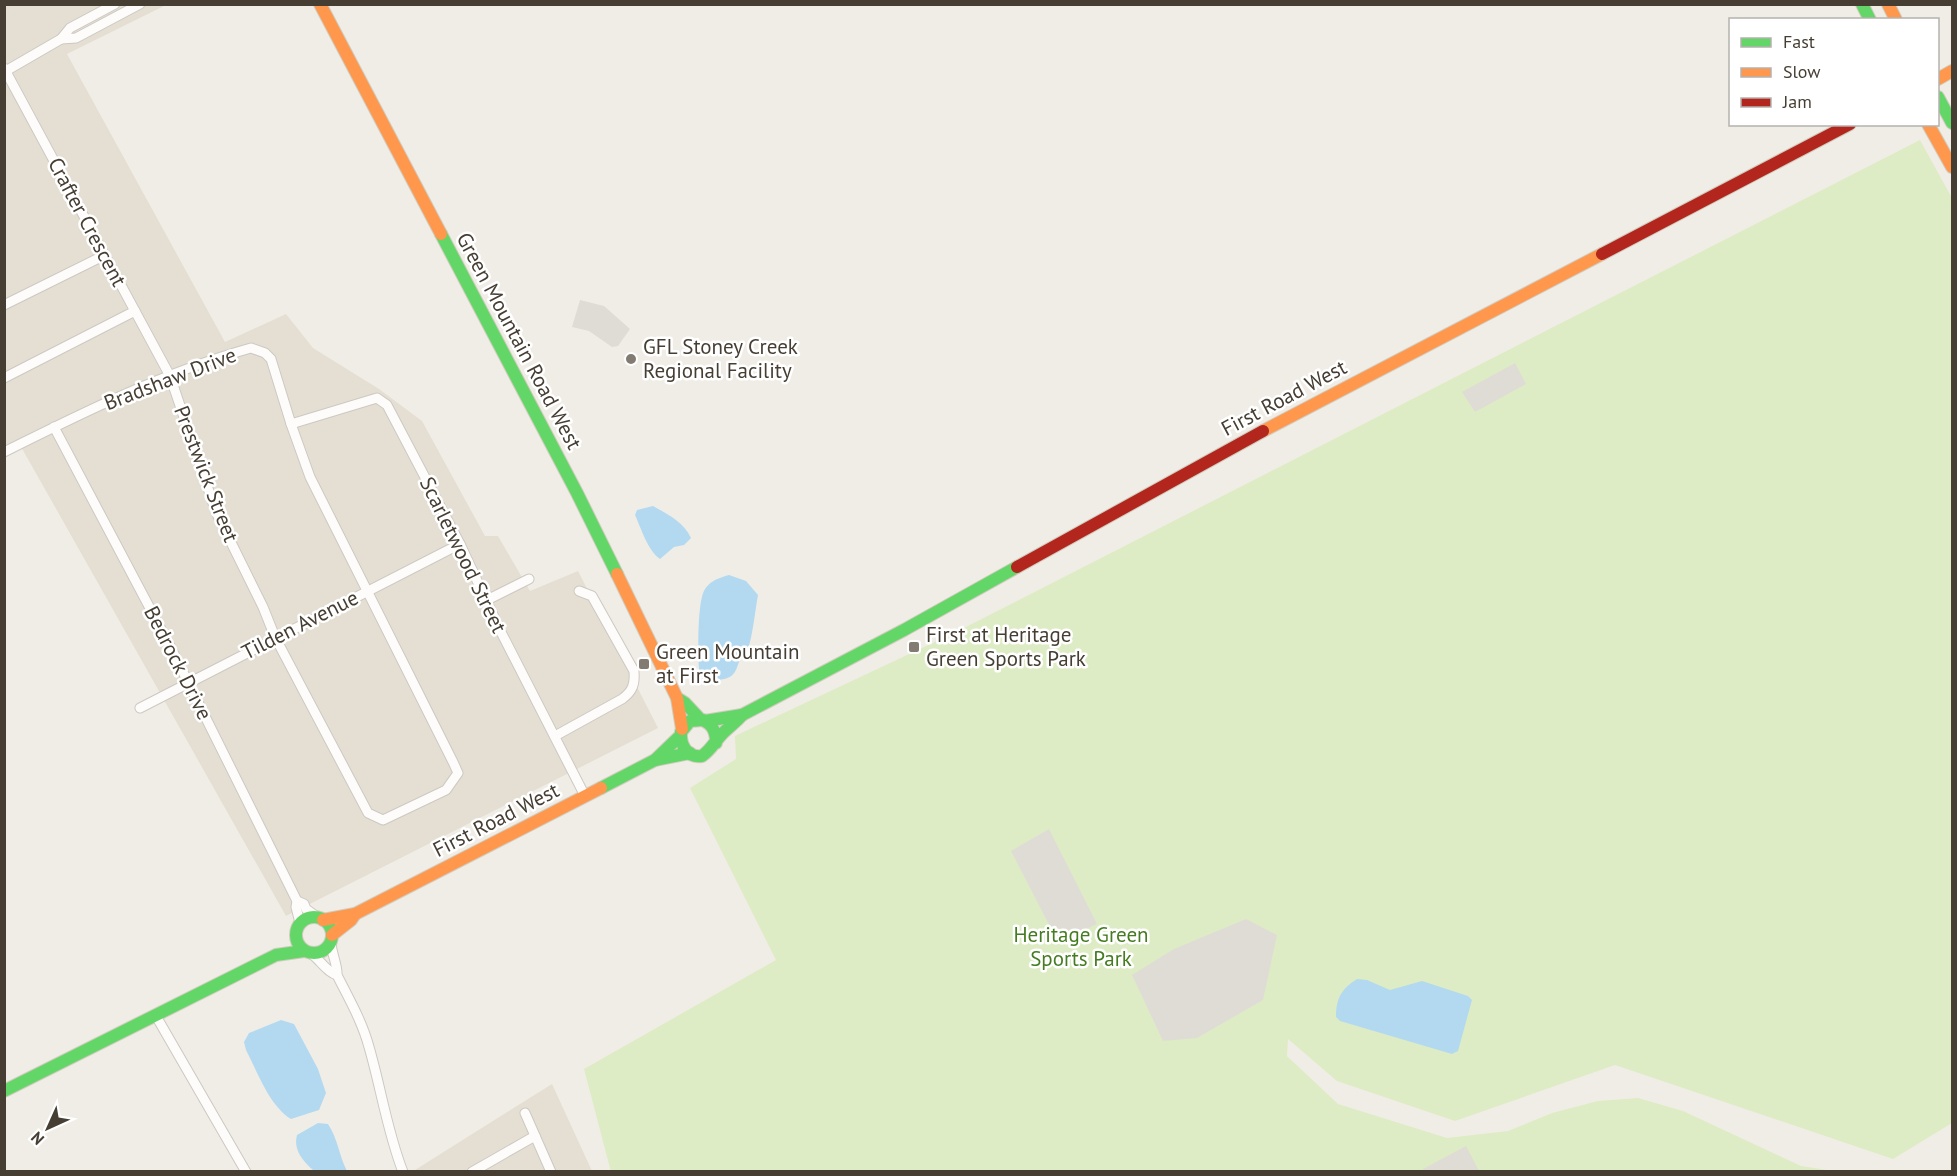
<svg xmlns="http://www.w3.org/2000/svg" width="1957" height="1176" font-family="'PT Sans',sans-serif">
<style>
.residential{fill:#e5dfd3}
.green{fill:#ddecc4}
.parking{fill:#dfdcd6}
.water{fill:#b3d9f1}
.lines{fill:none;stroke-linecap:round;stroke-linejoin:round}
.street-casing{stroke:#ccc9c2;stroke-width:11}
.fast-casing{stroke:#d1ccbe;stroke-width:14}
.slow-casing{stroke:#d1ccbe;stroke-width:14}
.jam-casing{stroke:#d1ccbe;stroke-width:14}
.street{stroke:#fdfcfb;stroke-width:9}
.fast{stroke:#63d668;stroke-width:12}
.slow{stroke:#ff974d;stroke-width:12}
.jam{stroke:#b3261e;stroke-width:12}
.poi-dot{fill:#827b72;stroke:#fff;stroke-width:2}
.labels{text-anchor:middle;stroke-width:5;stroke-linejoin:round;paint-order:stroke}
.street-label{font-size:21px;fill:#463e33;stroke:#fff}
.poi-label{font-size:21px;fill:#463e33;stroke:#fff;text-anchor:start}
.park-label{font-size:21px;fill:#457c21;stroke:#fff}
</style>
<rect width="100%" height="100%" fill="#f0ede6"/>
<!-- residential -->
<g class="residential">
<path d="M 5,5 L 166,5 L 67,54 L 225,342 L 286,314 L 313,348 L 379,389 L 422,421 L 485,536 L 498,536 L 530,591 L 578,571 L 658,728 L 286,916 L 20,445 L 5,453 Z"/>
<path d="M 552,1084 L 592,1171 L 416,1172 L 415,1170 Z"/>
</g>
<!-- green -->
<path class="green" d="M 1920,140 L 1952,198 L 1952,1123 L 1893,1159 L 1615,1065 L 1455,1121 L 1337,1081 L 1288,1039 L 1287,1056 L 1338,1104 L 1447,1138 L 1508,1131 L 1552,1113 L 1598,1101 L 1638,1098 L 1683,1111 L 1801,1166 L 1833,1171 L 611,1172 L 584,1069 L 776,960 L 690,788 L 736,759 L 735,736 L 958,631 Z"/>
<!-- parking -->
<g class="parking">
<path d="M 580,300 L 604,306 L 630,329 L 618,346 L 612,347 L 589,331 L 572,327 Z"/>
<path d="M 1515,363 L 1526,384 L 1475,412 L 1462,392 Z"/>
<path d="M 1049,829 L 1097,924 L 1058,942 L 1011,851 Z"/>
<path d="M 1246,919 L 1277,935 L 1263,1000 L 1197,1038 L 1163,1041 L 1132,975 L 1174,949 Z"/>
<path d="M 1466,1146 L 1479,1171 L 1424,1171 L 1423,1169 Z"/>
</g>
<!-- water -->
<g class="water">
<path d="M 653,506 C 667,514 684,522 691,538 L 684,545 L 674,547 L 660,559 C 648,551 641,528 635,515 L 637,510 Z"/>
<path d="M 729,575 L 746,581 L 758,595 C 756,605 752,641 748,648 C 746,650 743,652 742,655 C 735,669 738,678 718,680 C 710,681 703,677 699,669 C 698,653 697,601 705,589 C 711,580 719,578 729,575 Z"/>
<path d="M 1357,979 L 1367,980 L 1390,990 L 1422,981 L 1468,996 L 1472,1000 L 1458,1051 L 1452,1054 L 1340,1021 L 1336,1017 C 1336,999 1341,989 1357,979 Z"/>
<path d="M 281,1020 L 294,1024 L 318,1069 L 326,1093 L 319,1110 L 291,1119 C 269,1105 258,1073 246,1050 L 244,1042 L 249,1033 Z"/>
<path d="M 318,1123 L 328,1124 C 338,1139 339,1156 347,1171 L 314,1171 C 303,1161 293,1150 297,1135 Z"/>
</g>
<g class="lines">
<defs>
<g id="street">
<path d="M 61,39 L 76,38 L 140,4"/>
<path d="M 4,68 L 170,376 L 216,512 L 263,607 L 275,637 L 368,813 L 383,820 L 446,790 L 458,773 L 453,762 L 310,477 L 291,424 L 271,359 L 265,353 L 251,348 C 165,372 84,412 4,452"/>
<path d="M 4,72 L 61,39 L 70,28 L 115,4"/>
<path d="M 4,305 L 105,255"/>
<path d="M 4,378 L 135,311"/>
<path d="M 291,424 L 377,398 L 387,405 L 460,544 L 502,634 L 585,796"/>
<path d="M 54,427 L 171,648 L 297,901 L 296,907 L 300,923"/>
<path d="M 487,600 L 529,579"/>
<path d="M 140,708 L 460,544"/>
<path d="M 555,736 L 622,699 C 633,691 635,684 634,671 L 592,596 L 579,591"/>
<path d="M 297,901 L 304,904 L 306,909 L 317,917"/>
<path d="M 331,942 C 331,952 338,966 337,975 C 349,999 362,1021 369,1047 C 381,1088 387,1131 403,1172"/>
<path d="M 310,953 C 320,959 326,972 337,975"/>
<path d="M 156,1016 L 246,1172"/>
<path d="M 525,1113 L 551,1172"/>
<path d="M 472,1172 L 535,1136"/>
</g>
<g id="fast">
<path d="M 1862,4 L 1870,20"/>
<path d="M 1938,97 L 1952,123"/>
<path d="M 441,234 L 577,493 L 617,574"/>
<path d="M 677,698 L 685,703 L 700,719"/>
<path d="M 705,721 L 742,715 L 904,630 L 1017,567"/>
<path d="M 716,743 C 716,732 713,725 703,720 L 690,721 L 681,732 C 680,745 687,758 702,756 C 711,750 715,741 723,733 C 729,727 736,722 742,715"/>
<path d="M 655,760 L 690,753"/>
<path d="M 601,788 L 655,760 L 681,735"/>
<circle cx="314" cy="935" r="18"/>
<path d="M 4,1091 L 276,955 L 304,951"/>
</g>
<g id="slow">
<path d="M 320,4 L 441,234"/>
<path d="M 1888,4 L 1896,20"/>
<path d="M 1938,79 L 1952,71"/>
<path d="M 1928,124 L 1952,167"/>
<path d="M 1263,431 L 1602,254"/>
<path d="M 617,574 L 677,698 L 682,729"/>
<path d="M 323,920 L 355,914 L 601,788"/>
<path d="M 332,935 L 351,920 L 355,914"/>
</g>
<g id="jam">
<path d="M 1602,254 L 1850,124"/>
<path d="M 1017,567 L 1263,431"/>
</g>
</defs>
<!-- street casing -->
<use href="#street" class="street-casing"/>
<!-- fast casing -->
<use href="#fast" class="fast-casing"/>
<!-- slow casing -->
<use href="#slow" class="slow-casing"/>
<!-- jam casing -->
<use href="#jam" class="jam-casing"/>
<!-- street -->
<use href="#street" class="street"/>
<!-- fast -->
<use href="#fast" class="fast"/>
<!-- slow -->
<use href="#slow" class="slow"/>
<!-- jam -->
<use href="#jam" class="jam"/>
</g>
<!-- markers -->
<g class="poi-dot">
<circle cx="631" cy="359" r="6"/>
<rect x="908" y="641" width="12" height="12" rx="3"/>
<rect x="638" y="658" width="12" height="12" rx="3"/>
</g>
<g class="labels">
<!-- street labels -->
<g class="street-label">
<text transform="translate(87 222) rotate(62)" y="7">Crafter Crescent</text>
<text transform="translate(519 341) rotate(62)" y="7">Green Mountain Road West</text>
<text transform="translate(170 379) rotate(-21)" y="7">Bradshaw Drive</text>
<text transform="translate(1284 398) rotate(-28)" y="7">First Road West</text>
<text transform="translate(206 474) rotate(69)" y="7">Prestwick Street</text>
<text transform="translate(463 555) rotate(64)" y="7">Scarletwood Street</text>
<text transform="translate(300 625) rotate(-27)" y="7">Tilden Avenue</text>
<text transform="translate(178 663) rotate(63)" y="7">Bedrock Drive</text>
<text transform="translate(496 820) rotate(-27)" y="7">First Road West</text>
</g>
<!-- poi labels -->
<g class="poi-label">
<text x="643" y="354">GFL Stoney Creek<tspan x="643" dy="24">Regional Facility</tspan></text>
<text x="926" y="642">First at Heritage<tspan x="926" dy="24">Green Sports Park</tspan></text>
<text x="656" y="659">Green Mountain<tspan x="656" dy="24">at First</tspan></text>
</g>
<!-- park labels -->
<g class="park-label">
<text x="1081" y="942">Heritage Green<tspan x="1081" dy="24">Sports Park</tspan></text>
</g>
</g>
<!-- border -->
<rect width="1957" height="1176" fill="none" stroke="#463e33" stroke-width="12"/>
<!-- legend -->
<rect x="1729" y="18" width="210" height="108" fill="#ffffff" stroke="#b5b2ad" stroke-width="1.5"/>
<rect x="1741" y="38" width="30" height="9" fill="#63d668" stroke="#b5b2ad" stroke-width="1.5"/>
<text x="1783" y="48" font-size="18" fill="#463e33">Fast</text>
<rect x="1741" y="68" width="30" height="9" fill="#ff974d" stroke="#b5b2ad" stroke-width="1.5"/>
<text x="1783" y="78" font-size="18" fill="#463e33">Slow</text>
<rect x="1741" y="98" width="30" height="9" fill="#b3261e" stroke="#b5b2ad" stroke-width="1.5"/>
<text x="1783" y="108" font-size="18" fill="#463e33">Jam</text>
<!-- north arrow -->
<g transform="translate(48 1128) rotate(225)" stroke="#ffffff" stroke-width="4.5" paint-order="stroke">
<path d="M0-4.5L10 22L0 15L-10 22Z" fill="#463e33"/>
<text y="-9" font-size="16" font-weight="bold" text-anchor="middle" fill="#463e33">N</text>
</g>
</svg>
